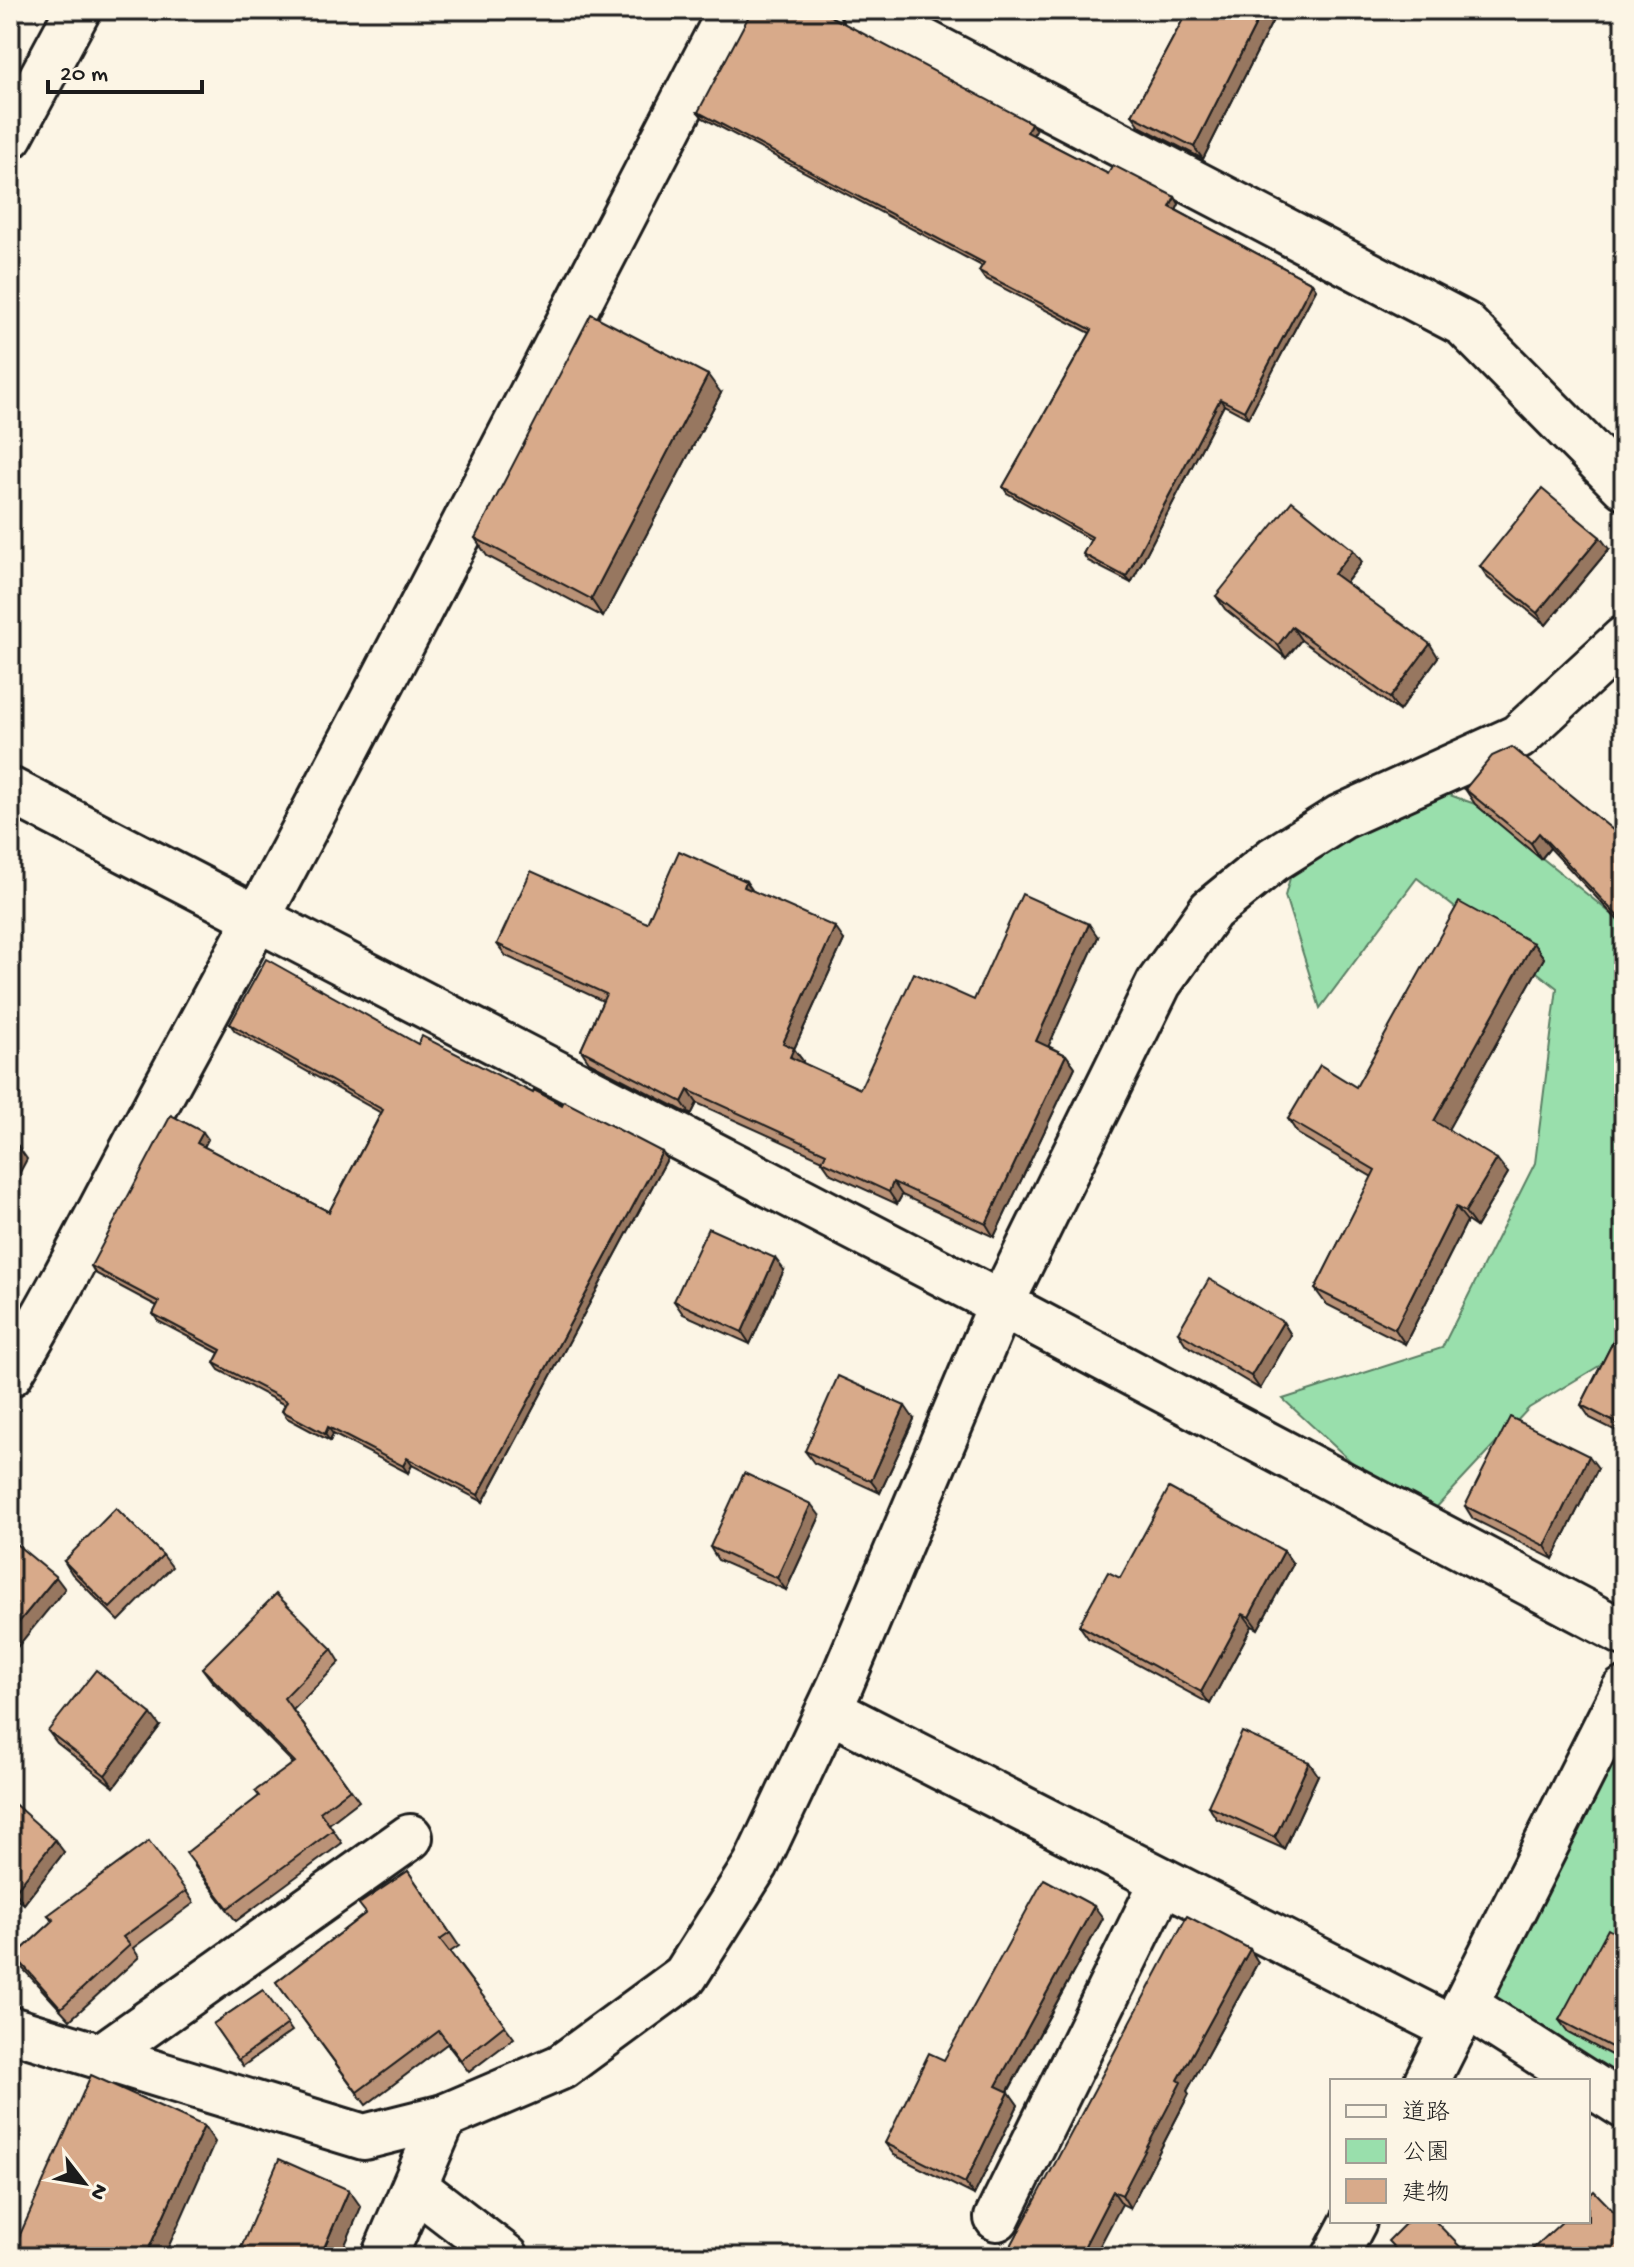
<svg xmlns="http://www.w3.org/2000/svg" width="1634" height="2267" font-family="'Gochi Hand','Klee One',sans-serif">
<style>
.green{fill:#99dfac;stroke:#5a7e64;stroke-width:2}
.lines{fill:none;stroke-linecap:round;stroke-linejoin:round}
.minor-casing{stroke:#1c1c1c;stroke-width:50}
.minor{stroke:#fcf5e5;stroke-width:44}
.wall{fill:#ba9277;stroke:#1c1c1c;stroke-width:2}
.shaded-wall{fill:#977761;stroke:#1c1c1c;stroke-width:2}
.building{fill:#d8aa8a;stroke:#1c1c1c;stroke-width:2}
</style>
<rect width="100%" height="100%" fill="#fcf5e5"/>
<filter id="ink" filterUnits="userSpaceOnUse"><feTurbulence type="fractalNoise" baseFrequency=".0125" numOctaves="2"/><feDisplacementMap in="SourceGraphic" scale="16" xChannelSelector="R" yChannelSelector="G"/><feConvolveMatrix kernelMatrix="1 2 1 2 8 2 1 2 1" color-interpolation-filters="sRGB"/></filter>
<g filter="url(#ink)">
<!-- green -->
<g class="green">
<path d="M 1416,783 L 1475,804 L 1624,924 L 1624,1351 L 1529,1408 L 1420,1525 L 1283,1399 L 1442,1348 L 1535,1163 L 1557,988 L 1417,878 L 1320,1008 L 1285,896 L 1300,842 Z"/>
<path d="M 1624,1690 L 1624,2092 L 1468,1999 Z"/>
</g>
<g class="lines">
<defs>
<g id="minor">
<path d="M 863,10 L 1464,324 L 1624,486"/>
<path d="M 10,136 L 78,10"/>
<path d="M 10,790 L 1001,1304 L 1624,1633"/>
<path d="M 10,1374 C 69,1276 118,1174 173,1074 C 365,723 545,365 731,10"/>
<path d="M 829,1710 L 1454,2029"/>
<path d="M 1465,2005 L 1584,2081"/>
<path d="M 10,2029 L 364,2137 L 444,2117 L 561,2067 L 685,1976 L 756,1864 L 840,1686 L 1001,1304 L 1159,983 L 1211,910 L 1274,859 L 1341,817 L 1518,737 L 1624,639"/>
<path d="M 103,2055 L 410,1837"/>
<path d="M 1427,2081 L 1624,1690"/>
<path d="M 1588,2083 L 1624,2106"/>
<path d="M 415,2187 L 506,2257"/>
<path d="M 997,2218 L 1163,1881"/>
<path d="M 384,2257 L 444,2117"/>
<path d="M 1335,2257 L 1354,2221"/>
</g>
</defs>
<!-- minor casing -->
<use href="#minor" class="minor-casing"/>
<!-- minor -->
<use href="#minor" class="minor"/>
</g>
<!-- wall -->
<g class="wall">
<path d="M 1188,10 L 1278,10 L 1203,159 L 1141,127 L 1132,115 Z"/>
<path d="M 698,112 L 1036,130 L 1033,135 L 1108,174 L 1175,197 L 1179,204 L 1176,210 L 1312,283 L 1316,289 L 1248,418 L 1224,405 L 1131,583 L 1088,561 L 1083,554 L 1091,540 L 1007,493 L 1003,487 L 1090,333 L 984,278 L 979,271 L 982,266 L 703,118 Z"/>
<path d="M 721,393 L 603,617 L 487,556 L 475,538 Z"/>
<path d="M 1609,549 L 1546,625 L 1488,578 L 1480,566 Z"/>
<path d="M 1353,550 L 1362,562 L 1346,583 L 1438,657 L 1399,711 L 1301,640 L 1286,658 L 1225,609 L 1216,596 Z"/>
<path d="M 1465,789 L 1613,830 L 1620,829 L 1624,825 L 1624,927 L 1550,848 L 1541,859 L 1475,804 Z"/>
<path d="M 753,891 L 844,940 L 794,1049 L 803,1061 L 802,1063 L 860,1089 L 974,1000 L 1098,937 L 1048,1046 L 1066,1055 L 1075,1067 L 994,1237 L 902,1195 L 897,1204 L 831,1174 L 822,1161 L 823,1160 L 697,1103 L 691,1115 L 589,1062 L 581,1050 L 603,1001 L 506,956 L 497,944 L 647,923 Z"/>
<path d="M 1533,943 L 1544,958 L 1448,1129 L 1508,1173 L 1476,1227 L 1467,1221 L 1405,1344 L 1326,1304 L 1315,1289 L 1372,1177 L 1298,1134 L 1288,1119 L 1356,1087 Z"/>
<path d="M 230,1024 L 418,1044 L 533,1093 L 667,1159 L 483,1502 L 412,1465 L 408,1473 L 333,1434 L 330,1441 L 287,1418 L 282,1411 L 285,1405 L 219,1370 L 214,1363 L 219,1353 L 158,1321 L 153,1314 L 157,1306 L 95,1273 L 91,1266 L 208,1139 L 204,1147 L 329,1212 L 381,1113 L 235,1031 Z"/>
<path d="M 784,1270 L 750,1344 L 683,1314 L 674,1301 Z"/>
<path d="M 1624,1320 L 1624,1435 L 1590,1418 L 1581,1405 Z"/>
<path d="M 1283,1322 L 1291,1335 L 1260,1389 L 1186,1345 L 1178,1332 Z"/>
<path d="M 914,1419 L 880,1493 L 814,1463 L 805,1451 Z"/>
<path d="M 1598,1468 L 1553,1559 L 1473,1519 L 1465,1506 Z"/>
<path d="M 820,1516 L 786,1590 L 718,1560 L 710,1547 Z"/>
<path d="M 1284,1551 L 1293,1564 L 1258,1629 L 1252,1626 L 1210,1704 L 1088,1638 L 1079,1625 L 1120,1578 Z"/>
<path d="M 163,1555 L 172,1567 L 119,1621 L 72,1574 L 64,1561 Z"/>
<path d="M 332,1649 L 340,1662 L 293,1710 L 359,1801 L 329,1824 L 342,1843 L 236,1921 L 194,1865 L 259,1796 L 293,1763 L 211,1680 L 202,1668 Z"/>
<path d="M 160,1726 L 114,1787 L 57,1743 L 48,1731 Z"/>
<path d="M 1318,1775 L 1284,1849 L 1217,1819 L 1208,1806 Z"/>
<path d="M 10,1800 L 64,1852 L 24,1904 L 10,1894 Z"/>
<path d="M 408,1871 L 459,1946 L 450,1952 L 514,2038 L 469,2072 L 447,2044 L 366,2105 L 276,1982 L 366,1913 Z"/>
<path d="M 186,1891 L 194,1903 L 133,1948 L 139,1957 L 70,2020 L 23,1969 L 15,1956 L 52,1922 L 48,1915 Z"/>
<path d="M 1103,1918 L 1008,2092 L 1018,2105 L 974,2195 L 894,2155 L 885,2143 L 944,2060 Z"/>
<path d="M 1624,1938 L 1624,2062 L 1568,2032 L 1559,2020 Z"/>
<path d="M 1258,1962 L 1187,2091 L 1189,2094 L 1130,2208 L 1122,2204 L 1005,2257 Z"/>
<path d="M 263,1990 L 292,2031 L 243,2066 L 213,2024 Z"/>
</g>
<!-- shaded-wall -->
<g class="shaded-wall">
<path d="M 10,10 L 16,10 L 10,22 Z"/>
<path d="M 1263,10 L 1278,10 L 1203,159 L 1194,147 Z"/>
<path d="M 1031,123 L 1036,130 L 1031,138 L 1027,132 Z"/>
<path d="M 1175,197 L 1179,204 L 1175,213 L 1170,207 Z"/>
<path d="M 1312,283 L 1316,289 L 1248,418 L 1244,411 Z"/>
<path d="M 708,375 L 721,393 L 603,617 L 591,599 Z"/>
<path d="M 1220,399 L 1224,405 L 1131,583 L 1126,577 Z"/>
<path d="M 1600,537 L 1609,549 L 1546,625 L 1537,613 Z"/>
<path d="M 1353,550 L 1362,562 L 1343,586 L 1334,574 Z"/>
<path d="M 1292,627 L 1301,640 L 1286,658 L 1278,645 Z"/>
<path d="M 1430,644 L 1438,657 L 1399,711 L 1390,698 Z"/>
<path d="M 1539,833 L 1550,848 L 1541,859 L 1531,843 Z"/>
<path d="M 746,881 L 755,894 L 744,887 Z"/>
<path d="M 1089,924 L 1098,937 L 1045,1054 L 1036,1041 Z"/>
<path d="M 835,927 L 844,940 L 794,1049 L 803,1061 L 799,1070 L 783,1043 Z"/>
<path d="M 1533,943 L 1544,958 L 1445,1135 L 1434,1121 Z"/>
<path d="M 1066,1055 L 1075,1067 L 994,1237 L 986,1224 Z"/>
<path d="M 688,1090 L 697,1103 L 691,1115 L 682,1102 Z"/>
<path d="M 203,1132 L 208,1139 L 202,1150 L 197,1143 Z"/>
<path d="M 18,1146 L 27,1159 L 10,1191 L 10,1162 Z"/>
<path d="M 662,1152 L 667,1159 L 483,1502 L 478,1495 Z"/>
<path d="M 1497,1159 L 1508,1173 L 1476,1227 L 1465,1212 Z"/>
<path d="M 893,1182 L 902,1195 L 897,1204 L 889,1192 Z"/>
<path d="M 1456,1207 L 1467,1221 L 1405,1344 L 1395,1329 Z"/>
<path d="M 775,1258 L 784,1270 L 750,1344 L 742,1332 Z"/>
<path d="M 1283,1322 L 1291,1335 L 1260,1389 L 1251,1376 Z"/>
<path d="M 905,1406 L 914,1419 L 880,1493 L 871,1481 Z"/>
<path d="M 328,1427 L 333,1434 L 330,1441 L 325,1434 Z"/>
<path d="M 1589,1456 L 1598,1468 L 1553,1559 L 1545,1546 Z"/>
<path d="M 407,1458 L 412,1465 L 408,1473 L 403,1466 Z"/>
<path d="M 811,1504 L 820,1516 L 786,1590 L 777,1578 Z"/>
<path d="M 1284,1551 L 1293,1564 L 1258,1629 L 1249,1617 Z"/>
<path d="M 56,1577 L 65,1589 L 10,1656 L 10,1633 Z"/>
<path d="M 1243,1614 L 1252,1626 L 1210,1704 L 1201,1692 Z"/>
<path d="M 151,1714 L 160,1726 L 114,1787 L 105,1775 Z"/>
<path d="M 1309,1762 L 1318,1775 L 1284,1849 L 1275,1837 Z"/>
<path d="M 55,1840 L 64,1852 L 24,1904 L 15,1891 Z"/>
<path d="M 1094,1906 L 1103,1918 L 1004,2098 L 996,2086 Z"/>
<path d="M 1250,1949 L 1258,1962 L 1187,2091 L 1189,2094 L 1130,2208 L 1122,2195 L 1178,2080 Z"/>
<path d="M 1009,2092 L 1018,2105 L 974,2195 L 965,2183 Z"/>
<path d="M 204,2126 L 215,2142 L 164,2257 L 145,2257 Z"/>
<path d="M 349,2190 L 361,2207 L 340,2257 L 320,2257 Z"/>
<path d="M 1113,2191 L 1122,2204 L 1094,2257 L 1079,2257 Z"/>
</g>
<!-- building -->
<g class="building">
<path d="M 752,10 L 819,10 L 1031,123 L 1027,132 L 1108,174 L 1113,165 L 1175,197 L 1170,207 L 1312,283 L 1244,411 L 1220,399 L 1126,577 L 1083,554 L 1092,537 L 1003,487 L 1092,330 L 979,271 L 984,263 L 698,112 Z"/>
<path d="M 1188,10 L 1263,10 L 1194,147 L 1132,115 Z"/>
<path d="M 591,314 L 708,375 L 591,599 L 475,538 Z"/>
<path d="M 1542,489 L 1600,537 L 1537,613 L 1480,566 Z"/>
<path d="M 1292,501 L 1353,550 L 1334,574 L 1430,644 L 1390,698 L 1292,627 L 1278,645 L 1216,596 Z"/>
<path d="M 1512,747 L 1613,830 L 1617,825 L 1620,829 L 1624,825 L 1624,923 L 1539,833 L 1531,843 L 1465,789 L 1492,756 Z"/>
<path d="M 679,851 L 746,881 L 744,887 L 835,927 L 783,1043 L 794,1048 L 790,1057 L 860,1089 L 914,973 L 974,1000 L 1022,894 L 1089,924 L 1036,1041 L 1066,1055 L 986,1224 L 893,1182 L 889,1192 L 822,1161 L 826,1153 L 688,1090 L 682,1102 L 581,1050 L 606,994 L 497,944 L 531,871 L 647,923 Z"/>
<path d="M 1459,902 L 1533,943 L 1434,1121 L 1497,1159 L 1465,1212 L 1456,1207 L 1395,1329 L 1315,1289 L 1375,1170 L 1288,1119 L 1320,1065 L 1356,1087 Z"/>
<path d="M 266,959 L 418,1044 L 422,1036 L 533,1093 L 534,1090 L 562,1105 L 564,1101 L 662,1152 L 478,1495 L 407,1458 L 403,1466 L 328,1427 L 325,1434 L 282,1411 L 287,1401 L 214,1363 L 221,1350 L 153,1314 L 159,1302 L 91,1266 L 171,1115 L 203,1132 L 197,1143 L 329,1212 L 383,1110 L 230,1024 Z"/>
<path d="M 10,1142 L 18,1146 L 10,1162 Z"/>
<path d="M 708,1228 L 775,1258 L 742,1332 L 674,1301 Z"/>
<path d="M 1209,1279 L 1283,1322 L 1251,1376 L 1178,1332 Z"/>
<path d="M 1624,1320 L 1624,1427 L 1581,1405 Z"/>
<path d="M 838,1376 L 905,1406 L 871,1481 L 805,1451 Z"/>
<path d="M 1510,1417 L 1589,1456 L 1545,1546 L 1465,1506 Z"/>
<path d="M 744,1473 L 811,1504 L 777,1578 L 710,1547 Z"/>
<path d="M 1169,1488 L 1284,1551 L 1249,1617 L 1243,1614 L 1201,1692 L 1079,1625 L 1108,1572 L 1120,1578 Z"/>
<path d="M 116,1508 L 163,1555 L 110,1608 L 64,1561 Z"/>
<path d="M 10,1539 L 56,1577 L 10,1633 Z"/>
<path d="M 276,1594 L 332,1649 L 284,1698 L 350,1789 L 320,1812 L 333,1830 L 228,1908 L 186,1853 L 259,1796 L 255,1791 L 295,1762 L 202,1668 Z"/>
<path d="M 96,1670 L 151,1714 L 105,1775 L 48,1731 Z"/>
<path d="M 1242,1732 L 1309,1762 L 1275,1837 L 1208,1806 Z"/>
<path d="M 10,1800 L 55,1840 L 15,1891 L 10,1887 Z"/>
<path d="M 149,1841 L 186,1891 L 123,1937 L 130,1945 L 61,2008 L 15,1956 L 54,1920 L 48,1915 Z"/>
<path d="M 408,1871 L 450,1933 L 440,1940 L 505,2025 L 461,2060 L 439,2031 L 357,2092 L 276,1982 L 366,1913 L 359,1904 Z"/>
<path d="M 1044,1879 L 1094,1906 L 996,2086 L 1009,2092 L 965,2183 L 885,2143 L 929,2053 L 944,2060 Z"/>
<path d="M 1187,1916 L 1250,1949 L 1178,2080 L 1181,2082 L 1122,2195 L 1113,2191 L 1079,2257 L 1005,2257 Z"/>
<path d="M 1608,1929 L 1624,1938 L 1624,2050 L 1623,2053 L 1559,2020 Z"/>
<path d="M 263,1990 L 288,2024 L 238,2060 L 213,2024 Z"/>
<path d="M 91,2075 L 204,2126 L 145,2257 L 10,2257 Z"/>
<path d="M 279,2159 L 349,2190 L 320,2257 L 237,2257 Z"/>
<path d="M 1594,2191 L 1624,2222 L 1624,2257 L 1524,2257 L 1563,2221 L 1588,2221 L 1588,2197 Z"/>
<path d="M 1408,2221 L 1435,2221 L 1470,2257 L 1403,2257 L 1388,2241 Z"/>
</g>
</g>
<!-- margin -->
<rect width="1634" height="2267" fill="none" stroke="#fcf5e5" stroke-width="40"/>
<rect x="20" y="20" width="1594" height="2227" fill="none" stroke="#1c1c1c" stroke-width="3" filter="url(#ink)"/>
<!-- legend -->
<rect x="1330" y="2079" width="260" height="144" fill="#fcf5e5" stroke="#a29e95" stroke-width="2"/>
<rect x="1346" y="2105" width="40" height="12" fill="#fcf5e5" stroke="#a29e95" stroke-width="2"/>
<text x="1402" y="2119" font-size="24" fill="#1c1c1c">道路</text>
<rect x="1346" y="2139" width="40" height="24" fill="#99dfac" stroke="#a29e95" stroke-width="2"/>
<text x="1402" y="2159" font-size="24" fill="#1c1c1c">公園</text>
<rect x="1346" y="2179" width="40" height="24" fill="#d8aa8a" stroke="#a29e95" stroke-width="2"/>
<text x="1402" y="2199" font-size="24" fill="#1c1c1c">建物</text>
<!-- north arrow -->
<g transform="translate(84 2183) rotate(121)" stroke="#fcf5e5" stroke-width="6" paint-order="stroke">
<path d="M0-6L14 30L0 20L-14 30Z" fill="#1c1c1c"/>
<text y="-12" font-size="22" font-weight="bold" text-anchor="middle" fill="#1c1c1c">N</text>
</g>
<!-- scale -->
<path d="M48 80v12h154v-12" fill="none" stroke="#1c1c1c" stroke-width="4"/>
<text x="60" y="80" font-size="24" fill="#1c1c1c" stroke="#fcf5e5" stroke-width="6" paint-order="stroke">20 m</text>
</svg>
